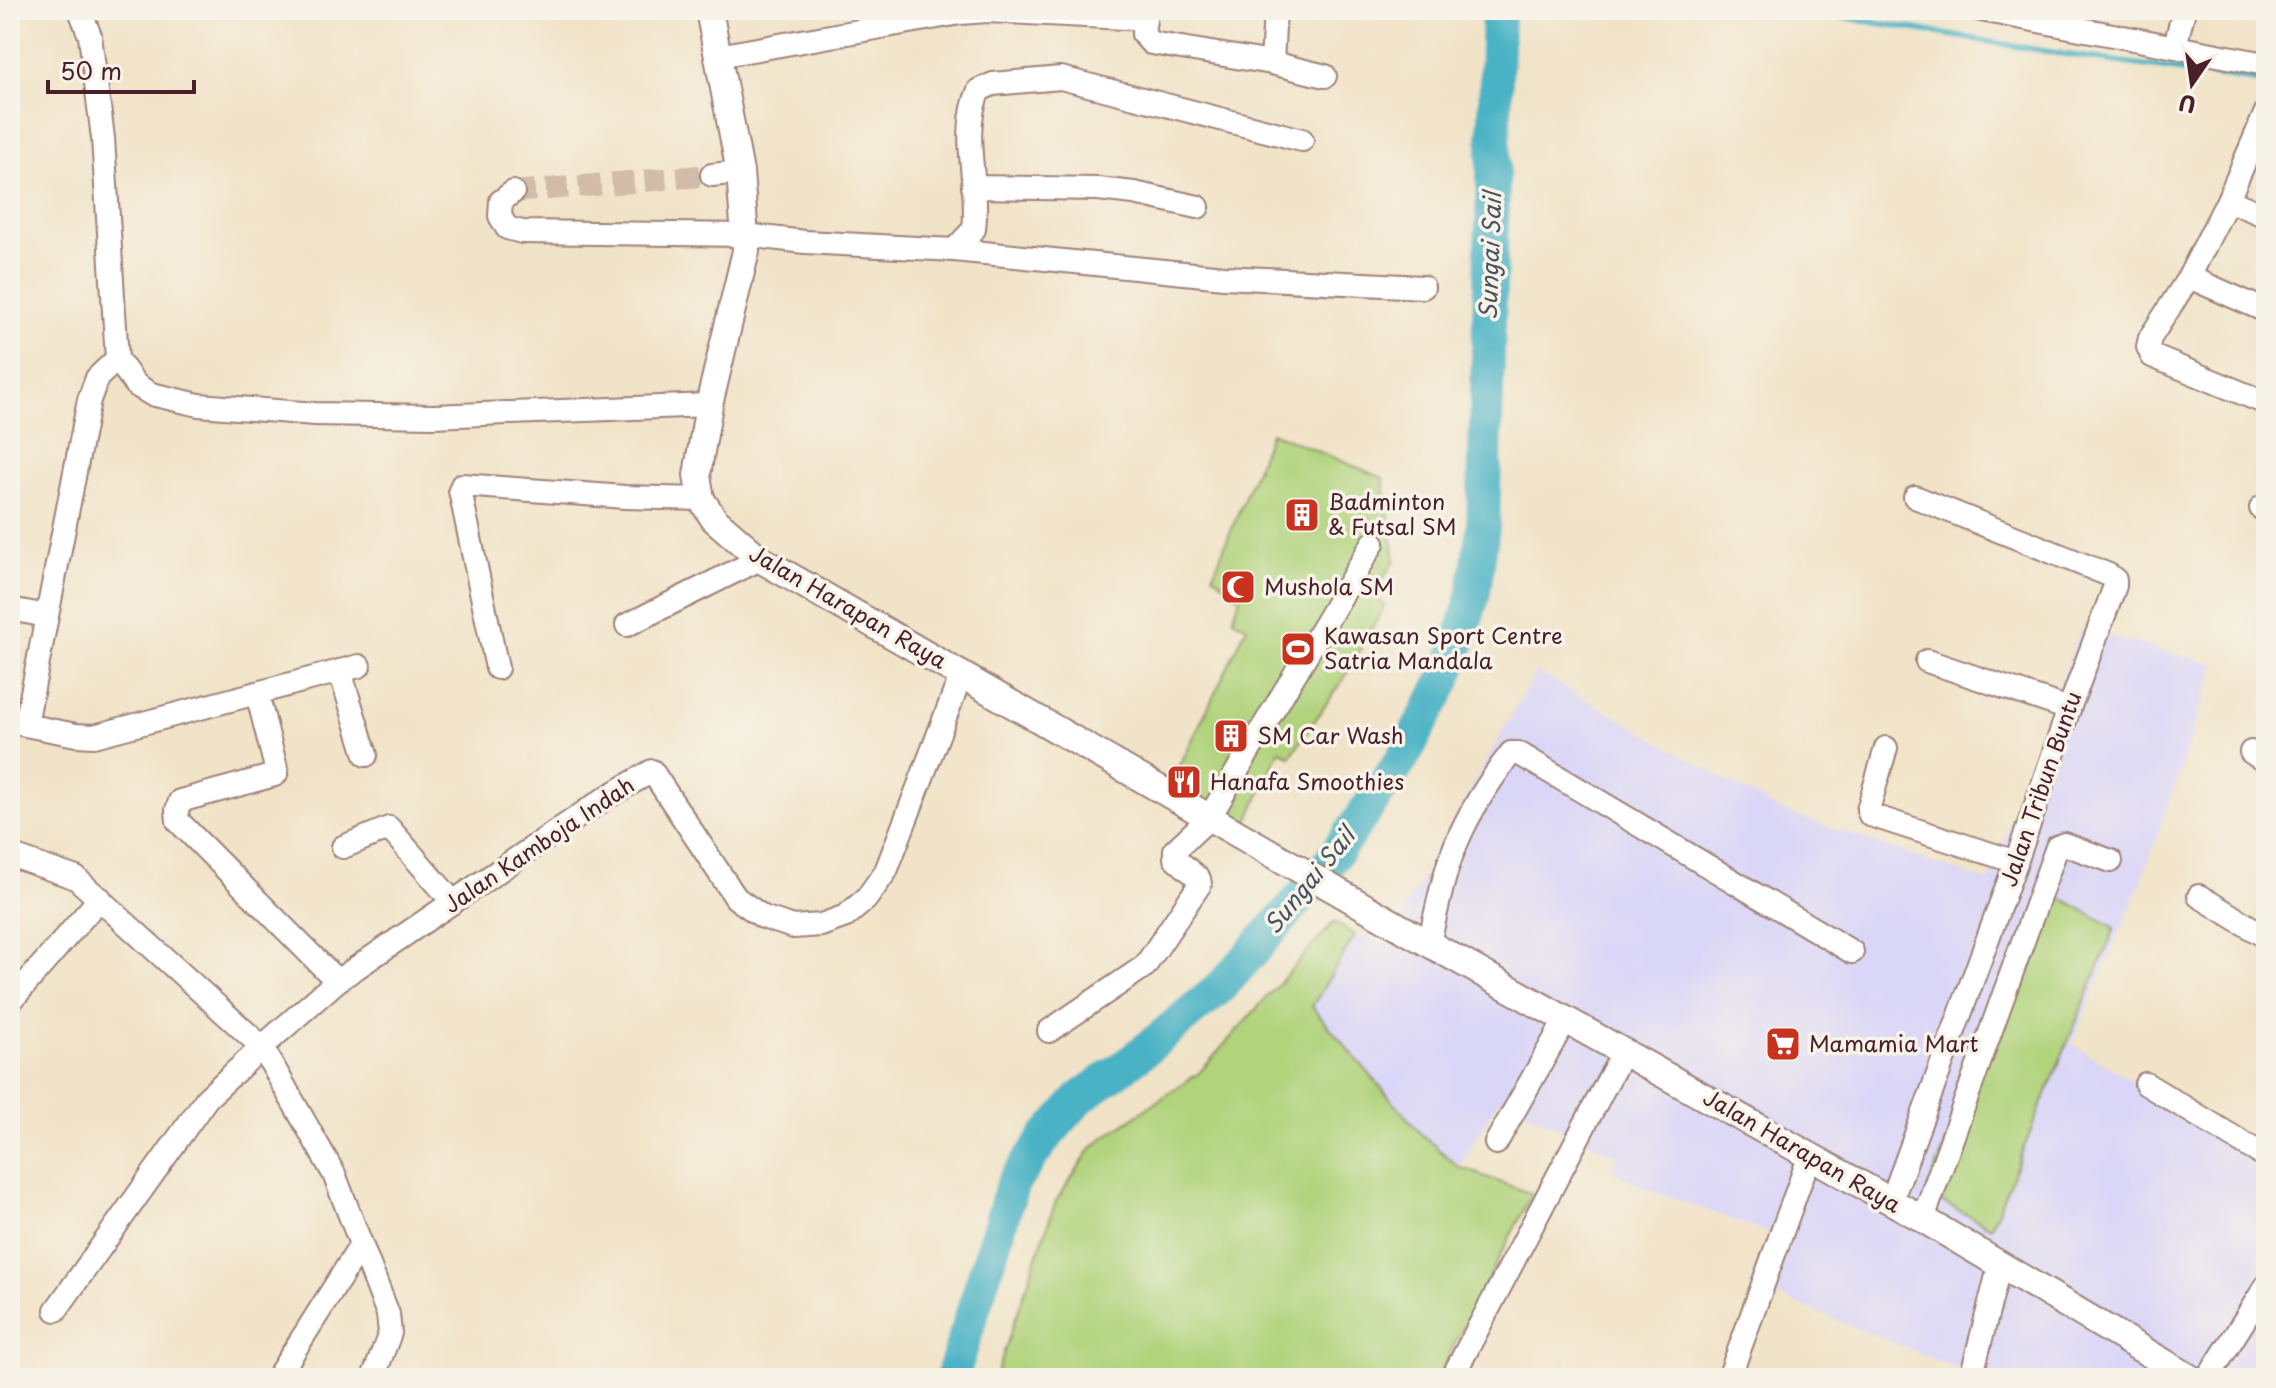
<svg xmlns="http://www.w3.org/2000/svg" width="2276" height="1388" font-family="'Playpen Sans',sans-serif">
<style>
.built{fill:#dad6f7}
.green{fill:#b0d37b;stroke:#7d7953;stroke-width:2}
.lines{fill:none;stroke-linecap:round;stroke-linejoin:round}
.stream{stroke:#48b2c5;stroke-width:6}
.river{stroke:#48b2c5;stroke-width:34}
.minor-tunnel{stroke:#d0bca8;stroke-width:22;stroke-dasharray:22 11;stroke-linecap:butt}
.minor-casing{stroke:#9e8179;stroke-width:26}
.major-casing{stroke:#9e8179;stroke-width:30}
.minor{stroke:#fff;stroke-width:22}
.major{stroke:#fff;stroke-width:26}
.labels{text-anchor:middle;stroke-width:7;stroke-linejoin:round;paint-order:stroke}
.poi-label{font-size:22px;fill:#4a1f2b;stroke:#f7f3e8;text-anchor:start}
.street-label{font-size:22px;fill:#4a1f2b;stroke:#f7f3e8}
.water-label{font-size:24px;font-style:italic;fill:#495261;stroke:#f7f3e8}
</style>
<rect width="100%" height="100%" fill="#f7f3e8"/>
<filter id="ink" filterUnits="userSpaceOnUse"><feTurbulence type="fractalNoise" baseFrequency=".0125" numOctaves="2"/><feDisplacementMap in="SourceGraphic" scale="16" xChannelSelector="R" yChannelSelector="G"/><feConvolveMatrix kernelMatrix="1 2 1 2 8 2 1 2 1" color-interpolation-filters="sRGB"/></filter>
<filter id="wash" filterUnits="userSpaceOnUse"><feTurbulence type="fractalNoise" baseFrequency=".006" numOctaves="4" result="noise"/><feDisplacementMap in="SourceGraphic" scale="32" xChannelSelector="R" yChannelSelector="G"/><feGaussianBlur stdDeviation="1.8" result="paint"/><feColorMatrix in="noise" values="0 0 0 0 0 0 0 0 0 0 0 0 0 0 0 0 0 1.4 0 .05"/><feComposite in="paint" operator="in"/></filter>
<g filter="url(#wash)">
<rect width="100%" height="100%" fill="#f1e3c7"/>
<!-- built -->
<path class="built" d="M 2080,629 L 2216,664 L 2142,880 L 2072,1044 L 2266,1162 L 2266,1259 L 2255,1276 L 2266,1284 L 2266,1378 L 1980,1378 L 1750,1285 L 1769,1233 L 1648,1189 L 1611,1171 L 1618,1156 L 1499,1099 L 1459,1167 L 1421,1134 L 1312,1007 L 1355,935 L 1387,942 L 1536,671 L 1777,809 L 1989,882 Z"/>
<!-- green -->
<g class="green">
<path d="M 1271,432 L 1383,478 L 1395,560 L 1372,595 L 1385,605 L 1348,672 L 1290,757 L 1280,750 L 1245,827 L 1170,786 L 1247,627 L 1233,619 L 1240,598 L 1213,575 Z"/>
<path d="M 2047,890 L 2115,928 L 1991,1227 L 1926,1194 Z"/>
<path d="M 1334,922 L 1355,935 L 1312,1007 L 1421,1134 L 1459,1167 L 1532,1194 L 1437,1378 L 995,1378 L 1056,1201 L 1090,1150 L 1103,1138 L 1199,1073 Z"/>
</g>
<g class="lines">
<!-- stream -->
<path class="stream" d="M 1801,10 L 2062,54 L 2257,81"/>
<!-- river -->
<path class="river" d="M 952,1378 L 1013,1183 L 1045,1138 L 1080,1098 L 1134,1059 L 1221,987 L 1318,878 L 1401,761 L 1444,682 L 1455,654 L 1473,597 L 1483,528 L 1498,10"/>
</g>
</g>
<g filter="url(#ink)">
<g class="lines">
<!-- minor-tunnel -->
<path class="minor-tunnel" d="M 513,192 L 712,175"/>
<defs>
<g id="minor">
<path d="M 80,10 L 90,36 L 103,138 L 117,359 L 136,385 L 151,394 L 199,405 L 315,414 L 434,416 L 709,405"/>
<path d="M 1981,10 L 2265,64"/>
<path d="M 1145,19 L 1143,34 L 1151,43 L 1272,63 L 1325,76"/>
<path d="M 2175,46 L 2184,10"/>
<path d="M 718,56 L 960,13 L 987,11 L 1145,19 L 1146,10"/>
<path d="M 1272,63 L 1275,10"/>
<path d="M 2266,112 L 2228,200 L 2189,277 L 2150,338 L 2148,347 L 2152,356 L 2266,403"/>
<path d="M 712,175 L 740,172"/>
<path d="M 973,187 L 1098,189 L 1134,193 L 1198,207"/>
<path d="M 513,192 L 501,201 L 500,216 L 507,228 L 522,232 L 746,235 L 805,242 L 954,250 L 974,229 C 980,183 959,135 979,90 L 993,84 L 1061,78 L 1302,140"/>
<path d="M 2228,200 L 2266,216"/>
<path d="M 954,250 L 1224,277 L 1423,287"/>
<path d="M 2189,277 L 2266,311"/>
<path d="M 2261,508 L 2266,512"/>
<path d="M 10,609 L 47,616"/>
<path d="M 627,625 L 760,559"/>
<path d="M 1927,661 L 2069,709"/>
<path d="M 497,668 L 460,490 L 462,485 L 625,497 L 701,499"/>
<path d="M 340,671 L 366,755"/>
<path d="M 257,693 L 277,772 L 275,775 L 180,801 L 177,810 L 178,821 L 337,981"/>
<path d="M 10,722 L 76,735 L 94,736 L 359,666"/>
<path d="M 26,724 L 89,400 L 97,378 L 117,359"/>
<path d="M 1886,748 L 1868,810 L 1870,815 L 2016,862"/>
<path d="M 2251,752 L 2266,762"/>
<path d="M 343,847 L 389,828 L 453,902"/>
<path d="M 10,855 L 76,878 L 262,1047 L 334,1174 L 388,1314 L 390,1333 L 373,1378"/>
<path d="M 2199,896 L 2266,937"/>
<path d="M 1429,943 C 1436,915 1441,884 1451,857 C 1464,820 1487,784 1511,753 L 1518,753 L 1852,952"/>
<path d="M 10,1002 L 100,898"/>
<path d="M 1049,1031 L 1145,966 L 1200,884 L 1199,879 L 1175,858 L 1175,850 L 1209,818 L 1373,543"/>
<path d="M 2146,1084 L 2266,1157"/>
<path d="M 1496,1143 L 1566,1019"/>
<path d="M 1891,1202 L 2016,862 L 2069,709 L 2115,586 L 2115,580 L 2109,575 L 1915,497"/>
<path d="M 1923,1219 L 2057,847 L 2064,844 L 2111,861"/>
<path d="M 56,1310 L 207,1098 L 262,1047 L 337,981 L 604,799 L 652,771 L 736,898 L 763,917 L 793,927 L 821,925 L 846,916 L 866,899 L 886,871 L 962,673"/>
<path d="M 277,1378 L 361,1245"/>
<path d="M 1452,1378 L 1624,1050"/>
<path d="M 1729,1378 L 1810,1155"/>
<path d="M 1971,1378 L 2000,1264"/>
<path d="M 2208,1378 L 2266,1286"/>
</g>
<path id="major" d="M 709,10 L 740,172 L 746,251 L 709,405 L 697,475 L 701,499 L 714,519 L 760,559 L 1410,933 L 1923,1219 L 2190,1378"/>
</defs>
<!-- minor casing -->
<use href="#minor" class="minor-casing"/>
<!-- major casing -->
<use href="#major" class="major-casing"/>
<!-- minor -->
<use href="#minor" class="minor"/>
<!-- major -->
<use href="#major" class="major"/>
</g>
</g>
<!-- icons -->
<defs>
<symbol id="building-square" viewBox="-11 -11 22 22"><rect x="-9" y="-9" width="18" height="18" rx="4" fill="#c8321e" stroke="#f7f3e8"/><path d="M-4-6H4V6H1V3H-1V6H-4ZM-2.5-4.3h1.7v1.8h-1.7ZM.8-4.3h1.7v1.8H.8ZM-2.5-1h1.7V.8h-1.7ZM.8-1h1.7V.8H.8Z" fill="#fff"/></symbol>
<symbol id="mosque-square" viewBox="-11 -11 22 22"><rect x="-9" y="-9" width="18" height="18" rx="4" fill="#c8321e" stroke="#f7f3e8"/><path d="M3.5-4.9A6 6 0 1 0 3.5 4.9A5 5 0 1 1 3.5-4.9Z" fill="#fff"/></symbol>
<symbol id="stadium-square" viewBox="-11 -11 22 22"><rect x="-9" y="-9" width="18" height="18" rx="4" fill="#c8321e" stroke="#f7f3e8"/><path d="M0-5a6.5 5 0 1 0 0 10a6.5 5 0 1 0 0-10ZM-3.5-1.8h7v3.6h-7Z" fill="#fff"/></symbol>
<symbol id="restaurant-square" viewBox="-11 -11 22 22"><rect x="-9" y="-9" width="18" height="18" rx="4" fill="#c8321e" stroke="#f7f3e8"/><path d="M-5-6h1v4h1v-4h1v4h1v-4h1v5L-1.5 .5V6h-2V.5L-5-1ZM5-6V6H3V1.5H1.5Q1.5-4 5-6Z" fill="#fff"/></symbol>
<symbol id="supermarket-square" viewBox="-11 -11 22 22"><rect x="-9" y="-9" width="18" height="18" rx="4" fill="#c8321e" stroke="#f7f3e8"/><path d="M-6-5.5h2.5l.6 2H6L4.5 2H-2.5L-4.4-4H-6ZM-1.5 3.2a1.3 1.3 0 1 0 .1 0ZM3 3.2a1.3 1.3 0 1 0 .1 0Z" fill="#fff"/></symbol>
</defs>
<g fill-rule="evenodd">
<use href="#building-square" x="1282" y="495" width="40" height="40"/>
<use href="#mosque-square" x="1218" y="567" width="40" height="40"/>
<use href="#stadium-square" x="1278" y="629" width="40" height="40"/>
<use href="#building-square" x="1211" y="716" width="40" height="40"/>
<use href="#restaurant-square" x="1164" y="762" width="40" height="40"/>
<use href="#supermarket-square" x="1763" y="1024" width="40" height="40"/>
</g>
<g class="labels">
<!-- poi labels -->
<g class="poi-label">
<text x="1328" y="510">Badminton<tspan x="1328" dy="25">&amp; Futsal SM</tspan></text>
<text x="1264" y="595">Mushola SM</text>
<text x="1324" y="644">Kawasan Sport Centre<tspan x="1324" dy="25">Satria Mandala</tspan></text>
<text x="1257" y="744">SM Car Wash</text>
<text x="1210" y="790">Hanafa Smoothies</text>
<text x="1809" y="1052">Mamamia Mart</text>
</g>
<!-- street labels -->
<g class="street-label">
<text transform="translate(848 607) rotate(30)" y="8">Jalan Harapan Raya</text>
<text transform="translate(2041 789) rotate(-71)" y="8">Jalan Tribun Buntu</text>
<text transform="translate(539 845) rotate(-34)" y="8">Jalan Kamboja Indah</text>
<text transform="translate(1802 1151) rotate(30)" y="8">Jalan Harapan Raya</text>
</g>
<!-- water labels -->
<g class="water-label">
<text transform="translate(1491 256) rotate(-88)" y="8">Sungai Sail</text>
<text transform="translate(1310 881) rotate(-51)" y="8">Sungai Sail</text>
</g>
</g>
<!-- margin -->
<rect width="2276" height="1388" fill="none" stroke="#f7f3e8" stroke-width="40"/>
<!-- north arrow -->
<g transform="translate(2192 84) rotate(193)" stroke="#f7f3e8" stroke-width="6" paint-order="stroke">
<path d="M0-6L14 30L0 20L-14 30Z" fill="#4a1f2b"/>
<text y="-12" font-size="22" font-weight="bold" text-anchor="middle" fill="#4a1f2b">U</text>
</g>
<!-- scale -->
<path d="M48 80v12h146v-12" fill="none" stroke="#4a1f2b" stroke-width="4"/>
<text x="60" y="80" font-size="24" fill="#4a1f2b" stroke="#f7f3e8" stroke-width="6" paint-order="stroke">50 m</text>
</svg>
